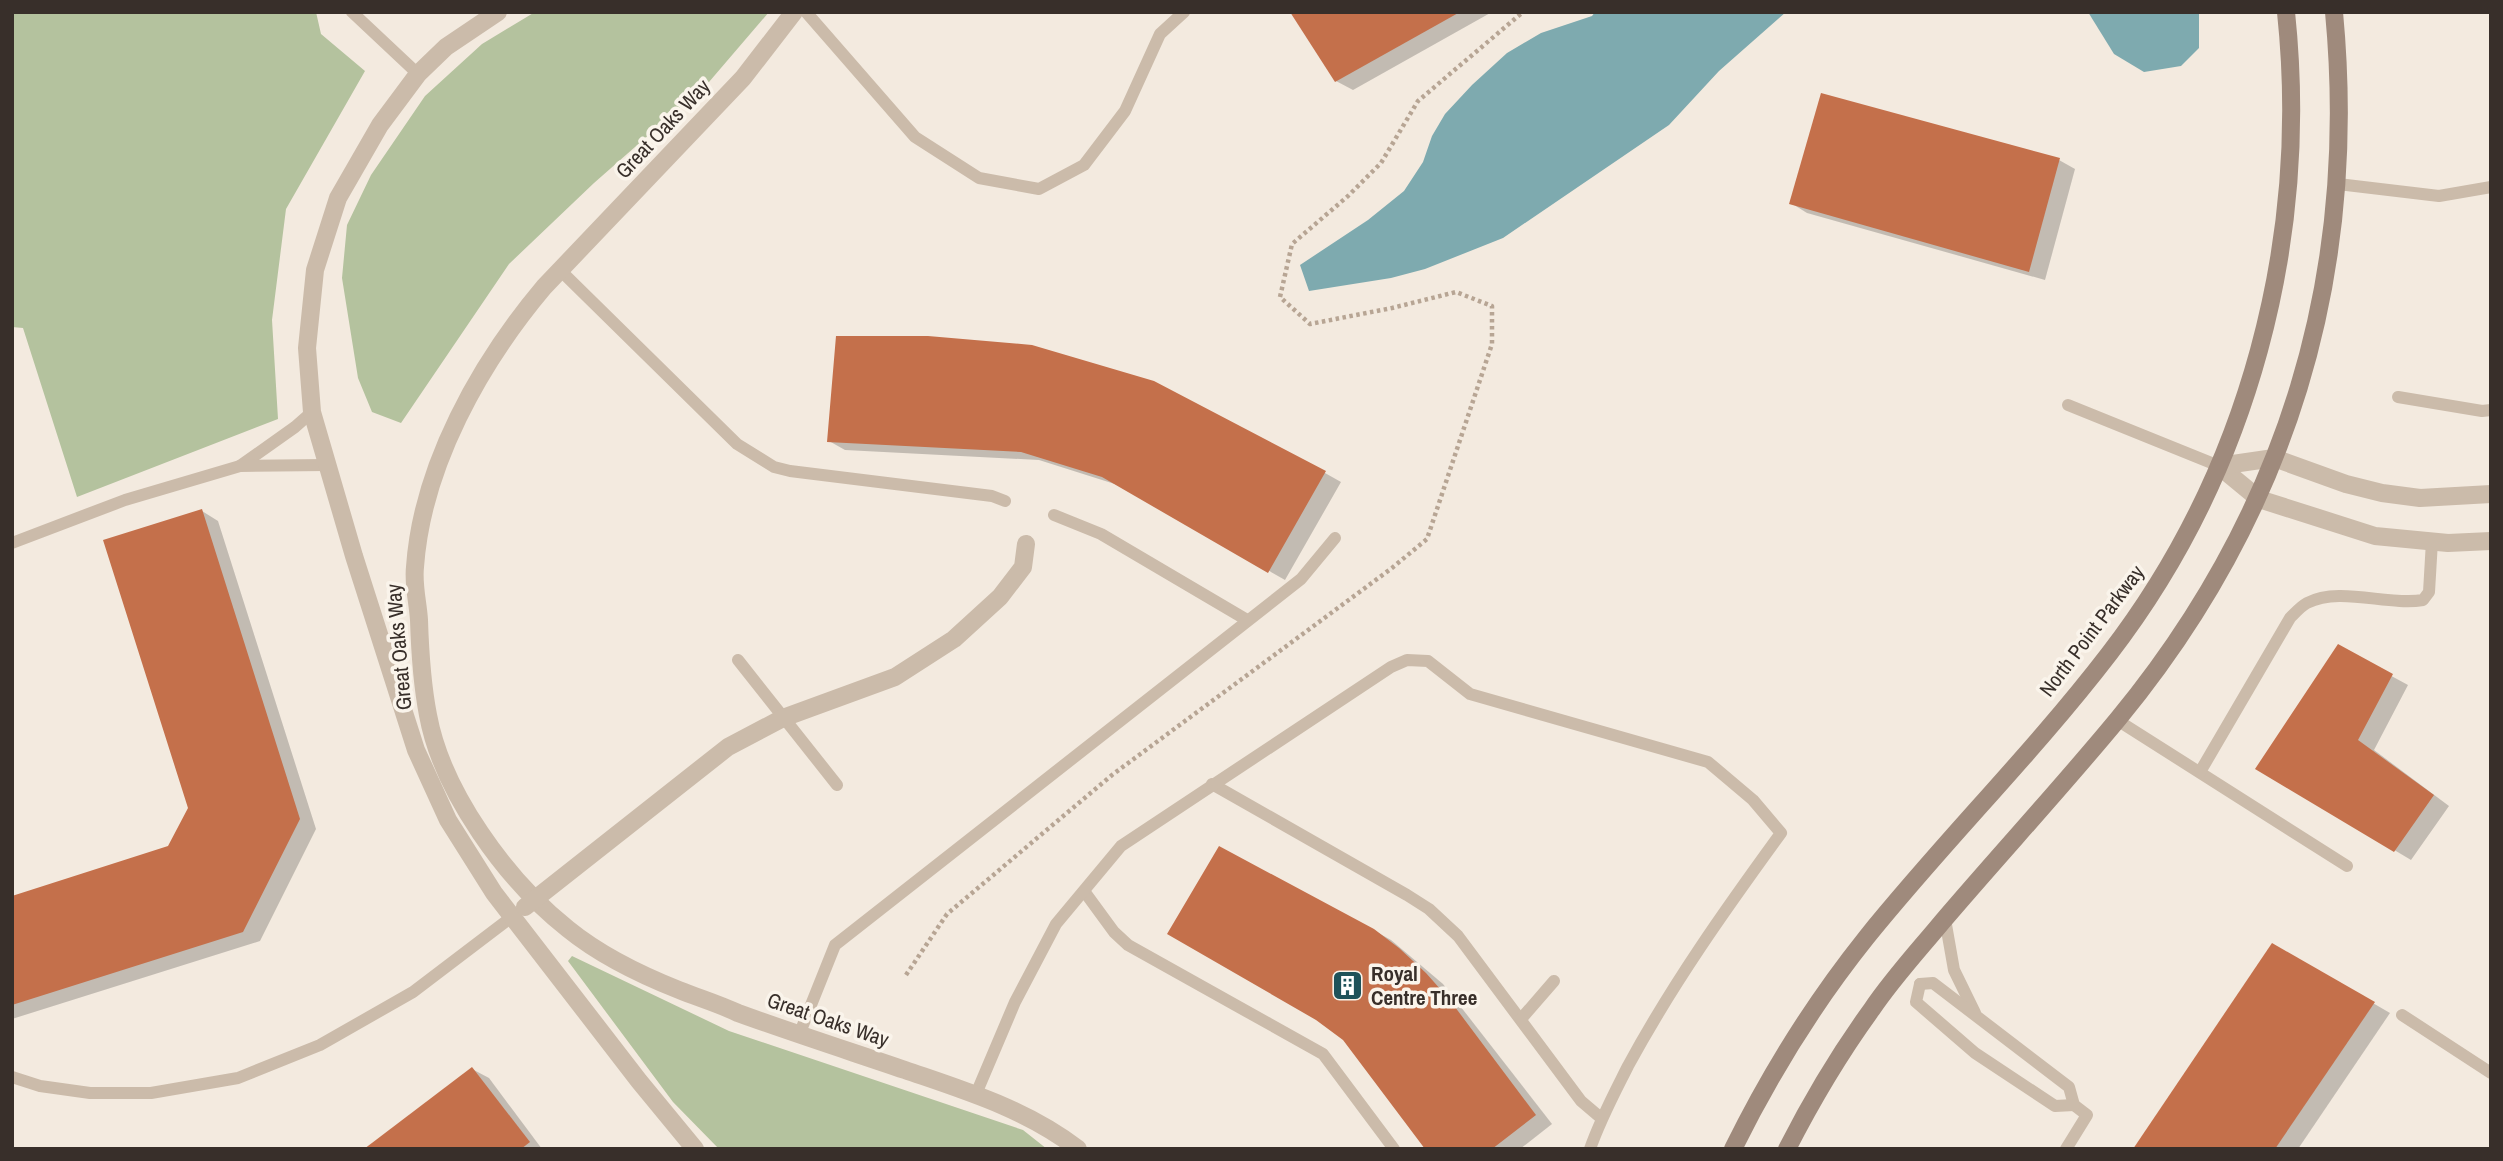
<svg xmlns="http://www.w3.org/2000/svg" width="2503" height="1161" font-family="'Archivo Narrow',sans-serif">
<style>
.green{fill:#b4c29e}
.water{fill:#7eaaaf}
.shadow{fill:#0003}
.building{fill:#c4704b}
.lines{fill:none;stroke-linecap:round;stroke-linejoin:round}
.path{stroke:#b7a594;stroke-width:4.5;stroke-dasharray:3.5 3.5;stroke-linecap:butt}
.lane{stroke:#cbbbaa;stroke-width:12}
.street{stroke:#cbbbaa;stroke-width:18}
.secondary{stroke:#9f8a7c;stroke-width:18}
.labels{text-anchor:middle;stroke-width:7;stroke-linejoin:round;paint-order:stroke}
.street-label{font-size:21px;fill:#382f2a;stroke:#faf4eb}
.poi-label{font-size:21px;font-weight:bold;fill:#382f2a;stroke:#faf4eb;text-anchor:start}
</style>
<rect width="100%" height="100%" fill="#f3eadf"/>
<!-- green -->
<g class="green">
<path d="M 12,12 L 316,12 L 321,34 L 365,71 L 286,209 L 272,320 L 278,419 L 77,497 L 23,328 L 12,327 Z"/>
<path d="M 535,12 L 769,12 L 709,82 L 594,183 L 509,264 L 401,423 L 372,412 L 358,378 L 342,278 L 347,225 L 371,175 L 425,96 L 482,44 Z"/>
<path d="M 572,956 L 729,1031 L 1023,1130 L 1047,1149 L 719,1149 L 673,1102 L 568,961 Z"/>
</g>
<!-- water -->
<g class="water">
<path d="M 1595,12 L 1786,12 L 1719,71 L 1669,125 L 1503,238 L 1425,269 L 1391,278 L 1309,291 L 1300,265 L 1368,220 L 1404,191 L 1423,162 L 1432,136 L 1445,114 L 1472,85 L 1507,53 L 1541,33 L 1592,16 Z"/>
<path d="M 2088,12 L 2199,12 L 2199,48 L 2181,66 L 2144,72 L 2114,54 Z"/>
</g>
<!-- shadow -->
<g class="shadow">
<path d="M 1292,12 L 1492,12 L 1353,90 L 1336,81 Z"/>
<path d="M 2059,160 L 2075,169 L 2045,280 L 1807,213 L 1791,203 Z"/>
<path d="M 838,338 L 1325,473 L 1341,482 L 1285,580 L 1121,486 L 1039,460 L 845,450 L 829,441 Z"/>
<path d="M 202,511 L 218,521 L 316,829 L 260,941 L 12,1019 L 12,898 L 169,848 L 190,808 Z"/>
<path d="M 2338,647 L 2408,685 L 2374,750 L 2449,806 L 2411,860 L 2257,768 Z"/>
<path d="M 1373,930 L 1391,940 L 1443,984 L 1552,1124 L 1520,1149 L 1427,1149 Z"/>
<path d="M 2273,945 L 2390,1013 L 2298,1149 L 2135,1149 Z"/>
<path d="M 472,1069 L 489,1078 L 542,1149 L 367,1149 Z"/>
</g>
<!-- building -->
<g class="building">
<path d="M 1290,12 L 1460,12 L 1335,82 Z"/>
<path d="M 1821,93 L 2060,158 L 2029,272 L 1789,204 Z"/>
<path d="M 836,336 L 928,336 L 1032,345 L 1154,381 L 1326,471 L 1268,573 L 1102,477 L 1021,452 L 827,442 Z"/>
<path d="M 202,509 L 300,819 L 243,932 L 12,1005 L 12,896 L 168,846 L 188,808 L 103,540 Z"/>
<path d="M 2338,644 L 2393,674 L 2358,740 L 2434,795 L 2394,852 L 2255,769 Z"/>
<path d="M 1219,846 L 1374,929 L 1399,948 L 1426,973 L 1449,999 L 1536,1115 L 1492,1149 L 1425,1149 L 1343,1040 L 1316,1020 L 1167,934 Z"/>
<path d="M 2272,943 L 2375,1002 L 2275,1149 L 2133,1149 Z"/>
<path d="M 472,1067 L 530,1142 L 521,1149 L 364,1149 Z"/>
</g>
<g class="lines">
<!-- path -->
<path class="path" d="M 906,975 L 947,914 L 1112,775 L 1392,568 L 1427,539 L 1492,344 L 1492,306 L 1456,292 L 1392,308 L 1310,324 L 1280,297 L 1292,244 L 1348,196 L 1381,163 L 1418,101 L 1523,12"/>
<!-- lane -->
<g class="lane">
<path d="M 352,12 L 418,74"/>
<path d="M 806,12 L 915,137 L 979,178 L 1039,189 L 1084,165 L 1125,111 L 1160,34 L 1184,12"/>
<path d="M 2338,184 L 2439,196 L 2491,187"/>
<path d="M 560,270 L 737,444 L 774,467 L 790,471 L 992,496 L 1005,501"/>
<path d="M 2398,397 L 2482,411 L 2491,410"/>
<path d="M 2068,405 L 2219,466"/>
<path d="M 240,466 L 295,427 L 312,412"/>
<path d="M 1054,515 L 1101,534 L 1247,620"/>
<path d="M 12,543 L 125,500 L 240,466 L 326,465"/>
<path d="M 738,660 L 837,785"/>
<path d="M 2117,720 L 2347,866"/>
<path d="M 2200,772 L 2290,618 C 2295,613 2301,606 2307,603 C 2340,586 2387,606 2423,600 L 2429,592 L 2432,541"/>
<path d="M 1212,784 L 1407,895 L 1429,909 L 1458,936 L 1581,1101 L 1601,1118"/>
<path d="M 1084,891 L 1114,932 L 1128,945 L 1323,1054 L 1394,1149"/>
<path d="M 1945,919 L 1954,970 L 1975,1013"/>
<path d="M 1920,984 L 1933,983 L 2069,1087 L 2074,1105 L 2087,1115 L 2066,1149"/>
<path d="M 1920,984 L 1916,1002 L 1975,1053 L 2055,1106 L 2074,1105"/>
<path d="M 2402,1015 L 2491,1073"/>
<path d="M 1521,1019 L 1554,981"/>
<path d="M 799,1035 L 835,945 L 1301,579 L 1335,538"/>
<path d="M 12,1077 L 40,1086 L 90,1093 L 151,1093 L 238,1078 L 320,1045 L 413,992 L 513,916"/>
<path d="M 976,1094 L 1015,1002 L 1056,924 L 1121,846 L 1391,667 L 1407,660 L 1428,661 L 1470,694 L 1708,762 L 1753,800 L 1781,833 C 1725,910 1673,983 1628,1066 C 1614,1094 1600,1120 1590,1149"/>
</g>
<!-- street -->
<g class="street">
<path d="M 498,12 L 446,47 L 418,74 L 380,125 L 338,198 L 315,270 L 307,348 L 312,412 L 354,556 L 416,750 L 448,820 L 494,893 L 639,1081 L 695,1149"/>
<path d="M 794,12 L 743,78 L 544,287 C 480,363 422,466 415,567 C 413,585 418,603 419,620 C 420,652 422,684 428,715 C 442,792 507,881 568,929 C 600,955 641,975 679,990 C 699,998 719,1004 738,1013 C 793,1033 849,1051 905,1070 C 966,1091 1026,1109 1078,1149"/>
<path d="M 2219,466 L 2259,499 L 2375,536 L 2448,543 L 2491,541"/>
<path d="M 2219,466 L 2274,458 L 2346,484 L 2382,493 L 2420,498 L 2491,494"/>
<path d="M 525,907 L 728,747 L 783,718 L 895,677 L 954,639 L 1000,597 L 1023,567 L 1026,544"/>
</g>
<!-- secondary -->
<g class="secondary">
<path d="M 1733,1149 C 1770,1074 1814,1003 1866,938 C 1944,841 2033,753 2109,654 C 2249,472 2310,240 2286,12"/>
<path d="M 1787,1149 C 1812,1100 1840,1053 1872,1009 C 1893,978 1918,951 1942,922 C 2000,854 2061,788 2118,719 C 2287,514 2359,276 2334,12"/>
</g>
</g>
<!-- icons -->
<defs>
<symbol id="building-square" viewBox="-11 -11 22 22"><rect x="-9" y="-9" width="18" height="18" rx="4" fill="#1f525a" stroke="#faf4eb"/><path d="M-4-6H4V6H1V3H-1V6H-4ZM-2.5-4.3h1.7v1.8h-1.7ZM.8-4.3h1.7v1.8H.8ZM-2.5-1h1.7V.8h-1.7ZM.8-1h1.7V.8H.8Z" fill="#fff"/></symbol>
</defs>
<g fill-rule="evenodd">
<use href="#building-square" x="1330" y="968" width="35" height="35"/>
</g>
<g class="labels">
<!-- street labels -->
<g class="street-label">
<text transform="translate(663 129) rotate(-47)" y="7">Great Oaks Way</text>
<text transform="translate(2092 631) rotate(-53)" y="7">North Point Parkway</text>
<text transform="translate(399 647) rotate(-95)" y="7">Great Oaks Way</text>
<text transform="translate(828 1020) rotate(19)" y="7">Great Oaks Way</text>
</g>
<!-- poi labels -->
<g class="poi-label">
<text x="1371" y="981">Royal<tspan x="1371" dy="24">Centre Three</tspan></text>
</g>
</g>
<!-- border -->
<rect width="2503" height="1161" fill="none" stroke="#382f2a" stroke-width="28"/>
</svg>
